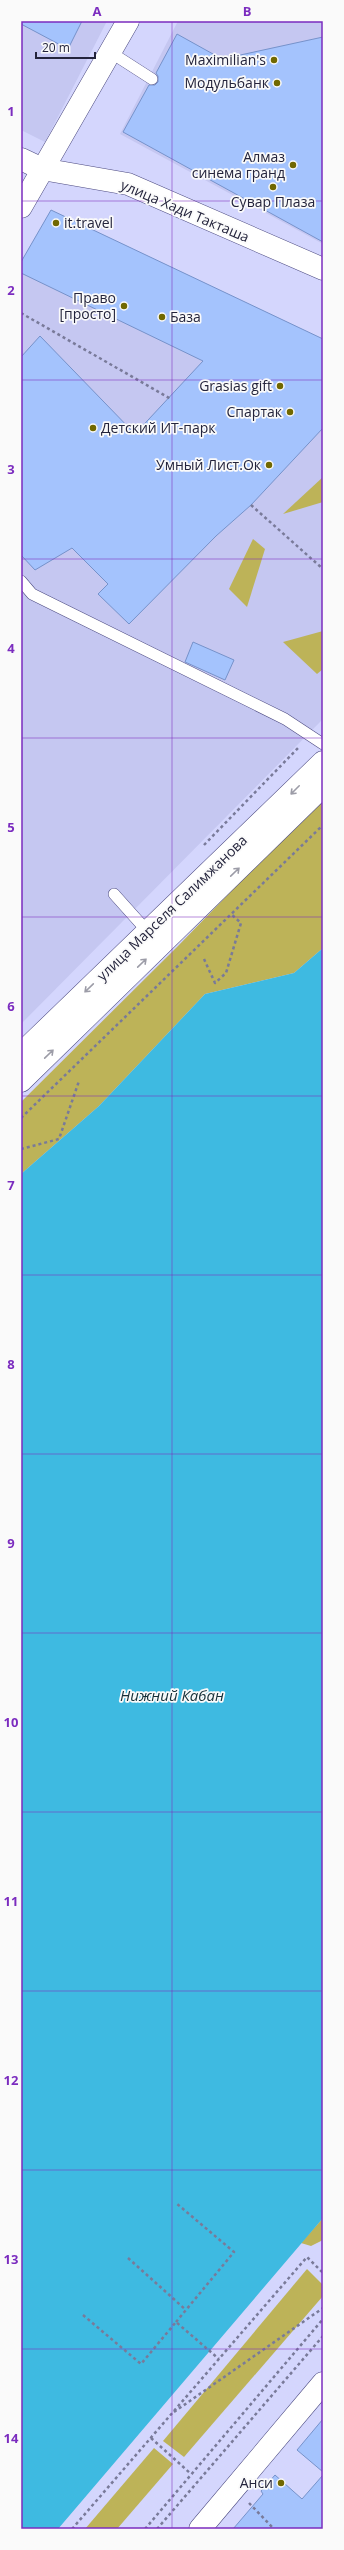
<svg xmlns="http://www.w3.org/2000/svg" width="344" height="2550" font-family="'Open Sans',sans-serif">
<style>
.built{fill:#c5c7f1}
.green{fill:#bdb358}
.water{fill:#3ebae1}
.building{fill:#a4c3fd;stroke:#7692ca}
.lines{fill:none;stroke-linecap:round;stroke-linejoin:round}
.lane-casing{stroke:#4c4a81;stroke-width:12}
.street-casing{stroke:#4c4a81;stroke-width:23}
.primary-casing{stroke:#4c4a81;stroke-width:23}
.path{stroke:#797a99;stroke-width:2.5;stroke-dasharray:3 3;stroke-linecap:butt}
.lane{stroke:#fff;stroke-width:11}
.street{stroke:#fff;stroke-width:22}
.primary{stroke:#fff;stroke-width:22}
.oneway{stroke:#9c9ca7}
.grid{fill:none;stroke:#7b2cbf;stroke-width:1;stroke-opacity:0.55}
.poi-dot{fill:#716800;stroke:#fafafa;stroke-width:1.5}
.labels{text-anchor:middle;stroke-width:3.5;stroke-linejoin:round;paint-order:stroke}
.poi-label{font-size:14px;fill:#24243c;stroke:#fafafa;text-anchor:end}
.street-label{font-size:14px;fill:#24243c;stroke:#fafafa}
.water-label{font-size:15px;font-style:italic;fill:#152f38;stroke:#fafafa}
.neatline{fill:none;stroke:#7b2cbf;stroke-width:1.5}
.grid-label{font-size:13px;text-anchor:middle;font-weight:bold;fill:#7b2cbf}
</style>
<rect width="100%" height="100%" fill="#d4d6fd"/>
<!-- built -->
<g class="built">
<path d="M 21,21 L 107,21 L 45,142 L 21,130 Z"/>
<path d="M 178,21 L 323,21 L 323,244 L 120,134 Z"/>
<path d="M 51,210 L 323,339 L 323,719 L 21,1024 L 21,262 Z"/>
</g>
<!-- green -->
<g class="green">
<path d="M 323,477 L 323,502 L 283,514 Z"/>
<path d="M 253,539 L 265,549 L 247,607 L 229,589 Z"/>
<path d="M 323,631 L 323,669 L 317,674 L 283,642 Z"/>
<path d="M 323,797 L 323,948 L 294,973 L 205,994 L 99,1106 L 21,1174 L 21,1102 L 177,947 Z"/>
<path d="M 323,2218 L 323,2240 L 311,2246 L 301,2243 Z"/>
<path d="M 307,2269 L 323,2285 L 323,2296 L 184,2457 L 163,2441 Z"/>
<path d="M 154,2448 L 173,2464 L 117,2529 L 85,2529 Z"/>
</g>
<!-- water -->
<path class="water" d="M 323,948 L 323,2218 L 58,2529 L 21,2529 L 21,1174 L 99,1106 L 205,994 L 294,973 Z"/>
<!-- building -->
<g class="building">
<path d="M 21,21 L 82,21 L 68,49 L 21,24 Z"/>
<path d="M 177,34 L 222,59 L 323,37 L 323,242 L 123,132 L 149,85 L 155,85 L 158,82 L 158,76 L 156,73 Z"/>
<path d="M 51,210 L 323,339 L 323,428 L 251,505 L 216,536 L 129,624 L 98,594 L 108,584 L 72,548 L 35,570 L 21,555 L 21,357 L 40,336 L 135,434 L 203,361 L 21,273 L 21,262 Z"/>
<path d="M 193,642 L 234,660 L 225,680 L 185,662 Z"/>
<path d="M 323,2419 L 323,2472 L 297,2450 Z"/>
<path d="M 275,2475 L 302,2499 L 323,2475 L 323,2529 L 233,2529 L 263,2494 L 261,2491 Z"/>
</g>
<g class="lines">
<defs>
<g id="lane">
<path d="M 110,52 L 152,79"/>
<path d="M 21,581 L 32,594 L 285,719 L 323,744"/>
<path d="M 114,894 L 148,932"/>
</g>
<g id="street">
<path d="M 21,159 L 42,169 L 128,184 L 323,269"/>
<path d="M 21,207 L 128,21"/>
<path d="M 200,2529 L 323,2383"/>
</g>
<g id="primary">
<path d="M 21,1054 L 323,762"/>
<path d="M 21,1081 L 323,786"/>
</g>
</defs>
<!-- lane casing -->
<use href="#lane" class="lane-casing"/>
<!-- street casing -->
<use href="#street" class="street-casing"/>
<!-- primary casing -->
<use href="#primary" class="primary-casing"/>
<!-- path -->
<g class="path">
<path d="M 21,313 L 171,399"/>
<path d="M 251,505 L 323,569"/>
<path d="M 204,845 L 299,747"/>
<path d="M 204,959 L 215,983 L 226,973 L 241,923 L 231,914"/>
<path d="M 21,1118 L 323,825"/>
<path d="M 21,1149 L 59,1139 L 79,1081"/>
<path d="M 128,2258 L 186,2310"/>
<path d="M 83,2315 L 141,2364 L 176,2322 L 219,2359"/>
<path d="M 176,2322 L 234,2252 L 176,2203"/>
<path d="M 174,2412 L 323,2308"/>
<path d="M 151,2438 L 190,2473"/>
<path d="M 249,2503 L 274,2529"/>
<path d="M 72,2529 L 307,2257 L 323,2273"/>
<path d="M 145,2529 L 323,2319"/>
<path d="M 157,2529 L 323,2336"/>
</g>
<!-- lane -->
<use href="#lane" class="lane"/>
<!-- street -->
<use href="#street" class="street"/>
<!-- primary -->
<use href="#primary" class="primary"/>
</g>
<!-- one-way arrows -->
<defs><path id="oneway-shaft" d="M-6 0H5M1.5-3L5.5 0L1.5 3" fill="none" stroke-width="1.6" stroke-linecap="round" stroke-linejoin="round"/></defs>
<g class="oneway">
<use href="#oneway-shaft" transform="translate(295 790) rotate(135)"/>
<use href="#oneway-shaft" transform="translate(235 872) rotate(-44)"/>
<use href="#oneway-shaft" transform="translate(142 963) rotate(-44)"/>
<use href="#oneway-shaft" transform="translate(89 988) rotate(136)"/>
<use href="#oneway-shaft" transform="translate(49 1054) rotate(-44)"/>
</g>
<!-- grid -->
<path class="grid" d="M 172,21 L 172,2529M 21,201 L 323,201M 21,380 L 323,380M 21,559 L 323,559M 21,738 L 323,738M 21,917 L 323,917M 21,1096 L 323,1096M 21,1275 L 323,1275M 21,1454 L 323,1454M 21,1633 L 323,1633M 21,1812 L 323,1812M 21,1991 L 323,1991M 21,2170 L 323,2170M 21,2349 L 323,2349"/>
<!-- markers -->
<g class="poi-dot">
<circle cx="274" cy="60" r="4"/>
<circle cx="277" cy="83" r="4"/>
<circle cx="293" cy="165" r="4"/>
<circle cx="273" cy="187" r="4"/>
<circle cx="56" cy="223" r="4"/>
<circle cx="124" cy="306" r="4"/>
<circle cx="162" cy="317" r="4"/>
<circle cx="280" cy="386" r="4"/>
<circle cx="290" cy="412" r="4"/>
<circle cx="93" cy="428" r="4"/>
<circle cx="269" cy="465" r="4"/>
<circle cx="281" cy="2483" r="4"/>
</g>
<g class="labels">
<!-- poi labels -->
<g class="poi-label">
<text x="266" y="65">Maximilian's</text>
<text x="269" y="88">Модульбанк</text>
<text x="285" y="162">Алмаз<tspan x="285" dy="16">синема гранд</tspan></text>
<text x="273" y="207" text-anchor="middle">Сувар Плаза</text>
<text x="64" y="228" text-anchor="start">it.travel</text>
<text x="116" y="303">Право<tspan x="116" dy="16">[просто]</tspan></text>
<text x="170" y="322" text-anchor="start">База</text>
<text x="272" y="391">Grasias gift</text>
<text x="282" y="417">Спартак</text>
<text x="101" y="433" text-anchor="start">Детский ИТ-парк</text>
<text x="261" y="470">Умный Лист.Ок</text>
<text x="273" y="2488">Анси</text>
</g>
<!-- street labels -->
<g class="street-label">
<text transform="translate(185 211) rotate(23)" y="5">улица Хади Такташа</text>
<text transform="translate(172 908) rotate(-44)" y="5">улица Марселя Салимжанова</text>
</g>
<!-- water labels -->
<g class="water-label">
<text x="172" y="1701">Нижний Кабан</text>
</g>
</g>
<!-- border -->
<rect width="344" height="2550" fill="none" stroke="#fafafa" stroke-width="44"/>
<!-- scale -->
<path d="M36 52v6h59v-6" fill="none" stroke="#24243c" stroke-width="2"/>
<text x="42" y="52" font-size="12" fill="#24243c" stroke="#fafafa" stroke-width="3" paint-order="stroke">20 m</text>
<rect x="22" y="22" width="300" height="2506" class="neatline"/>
<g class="grid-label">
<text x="97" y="16">A</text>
<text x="247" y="16">B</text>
<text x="11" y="116">1</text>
<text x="11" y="295">2</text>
<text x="11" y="474">3</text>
<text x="11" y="653">4</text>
<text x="11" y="832">5</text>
<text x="11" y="1011">6</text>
<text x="11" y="1190">7</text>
<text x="11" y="1369">8</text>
<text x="11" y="1548">9</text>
<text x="11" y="1727">10</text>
<text x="11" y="1906">11</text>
<text x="11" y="2085">12</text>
<text x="11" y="2264">13</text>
<text x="11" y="2443">14</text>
</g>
</svg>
